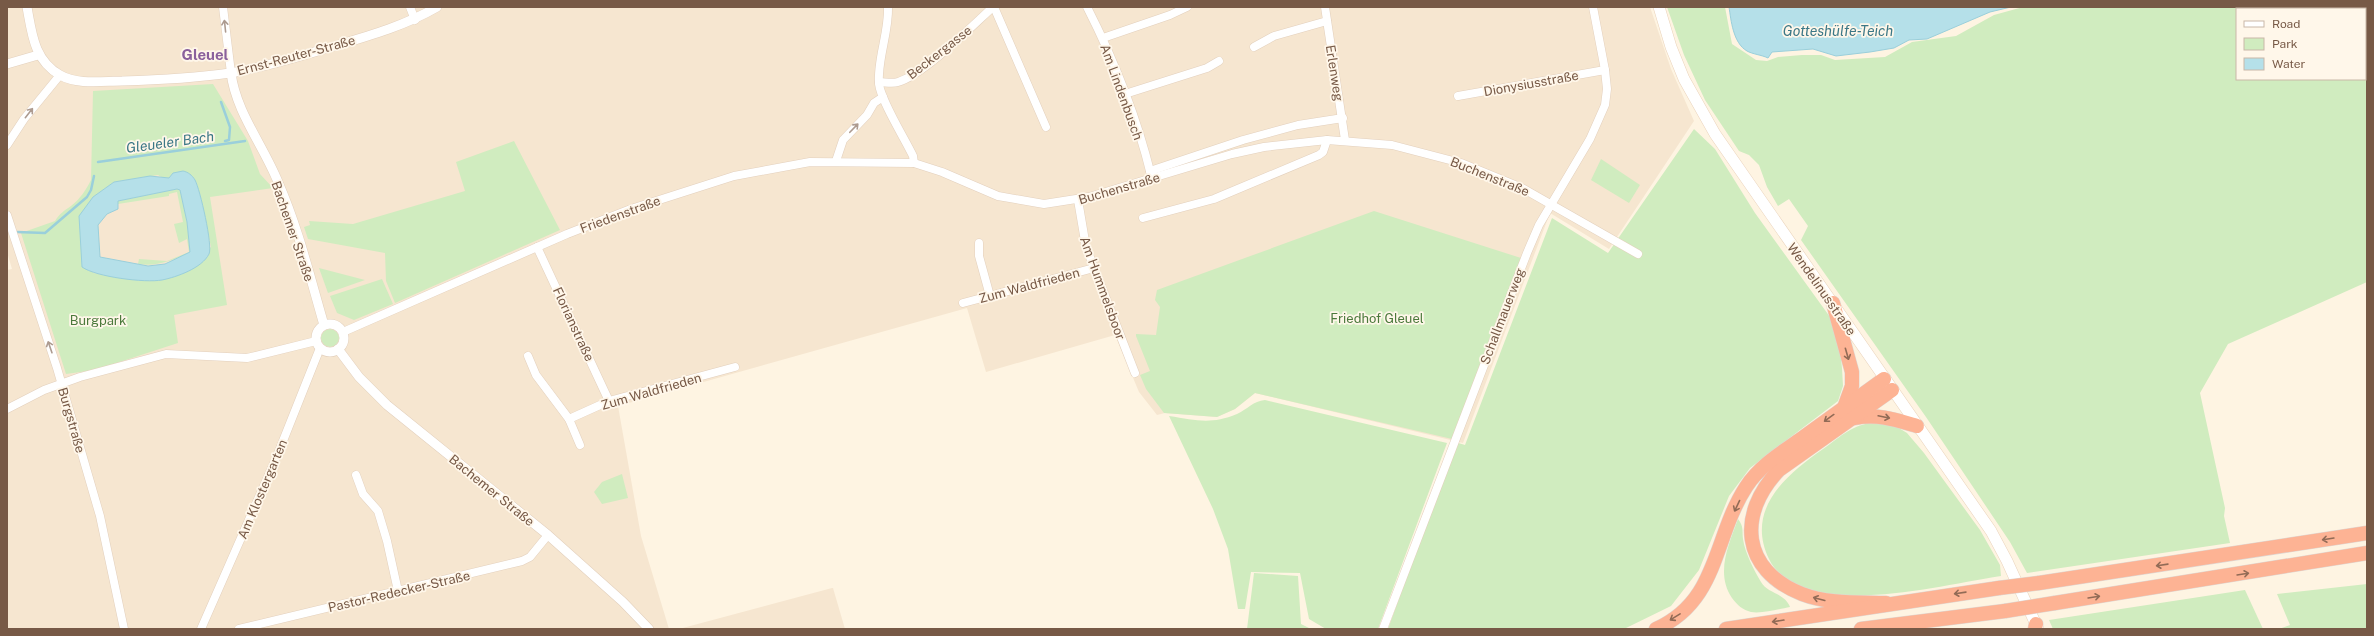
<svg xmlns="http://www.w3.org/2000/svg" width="2374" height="636" font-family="'Public Sans',sans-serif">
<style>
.residential{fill:#f6e6d0}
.green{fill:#d0ecbf;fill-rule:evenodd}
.water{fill:#b5e0e9;stroke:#9acfdb;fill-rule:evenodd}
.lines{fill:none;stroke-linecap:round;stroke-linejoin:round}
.stream{stroke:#9acfdb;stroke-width:2.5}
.minor-casing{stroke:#e3d0bd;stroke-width:9}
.tertiary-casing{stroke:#e3d0bd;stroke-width:10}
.secondary-casing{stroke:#ead3bc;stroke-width:12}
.motorway-casing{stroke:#ded7d3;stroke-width:15}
.minor{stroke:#fff;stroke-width:8}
.tertiary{stroke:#fff;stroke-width:9}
.secondary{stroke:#fff;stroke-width:11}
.motorway{stroke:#fdb394;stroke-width:14}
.motorway-bridge-casing{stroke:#ded7d3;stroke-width:15;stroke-linecap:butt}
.motorway-bridge{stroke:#fdb394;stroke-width:14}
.oneway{stroke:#ad9b90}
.oneway2{stroke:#926b56}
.labels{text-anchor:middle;stroke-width:3.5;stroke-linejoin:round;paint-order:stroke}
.street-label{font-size:13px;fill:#775946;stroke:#fff7ea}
.park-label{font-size:13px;fill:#4b793b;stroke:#fff7ea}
.water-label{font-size:14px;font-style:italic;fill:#3b7786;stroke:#fff7ea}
.quarter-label{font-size:15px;font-weight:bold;fill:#8a619c;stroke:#fff7ea}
</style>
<rect width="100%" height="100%" fill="#fef4e2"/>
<!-- residential -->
<g class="residential">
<path d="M 7,7 L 1650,7 L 1671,69 L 1694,121 L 1609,249 L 1550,213 L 1463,443 L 1255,393 L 1235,409 L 1217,417 L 1165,413 L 1157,415 L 1139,392 L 1115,335 L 986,372 L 967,308 L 618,406 L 641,536 L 669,629 L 7,629 L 7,270 L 12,269 L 7,252 Z"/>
<path d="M 833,588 L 845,629 L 679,629 L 832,588 Z"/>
</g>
<!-- green -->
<g class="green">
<path d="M 1667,7 L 1725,7 L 1732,44 L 1756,60 L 1767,61 L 1778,57 L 1802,55 L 1821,55 L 1835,60 L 1885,57 L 1912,42 L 1956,36 L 1994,15 L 2023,7 L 2367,7 L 2367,282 L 2228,344 L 2200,393 L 2225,508 L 2224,516 L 2230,543 L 2027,573 L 2010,542 L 1926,417 L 1801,240 L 1808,226 L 1789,199 L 1778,206 L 1767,187 L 1759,165 L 1749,155 L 1739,151 L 1705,100 L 1684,55 ZM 2237,9 L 2365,9 L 2365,79 L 2237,79 Z"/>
<path d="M 213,84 L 248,141 L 260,174 L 273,188 L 210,197 L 227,305 L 174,315 L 178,343 L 95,370 L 66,374 L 21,233 L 55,221 C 60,213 64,211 71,206 C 80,199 86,190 91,180 L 93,91 ZM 158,175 L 164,179 L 196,182 L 211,247 L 162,280 L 93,273 L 93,197 L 114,182 Z"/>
<path d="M 1694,129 L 1715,149 L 1755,213 L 1830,317 L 1840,349 L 1842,368 L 1843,386 L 1838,401 L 1750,468 L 1729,496 L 1699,570 L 1671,606 L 1624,629 L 1388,629 L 1455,442 L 1465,445 L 1552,218 L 1608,253 Z"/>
<path d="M 514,141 L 560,230 L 395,303 L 386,281 L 385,253 L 308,239 L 304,227 L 310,225 L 309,221 L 353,224 L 465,191 L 456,162 Z"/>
<path d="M 1601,159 L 1640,185 L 1629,203 L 1591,180 Z"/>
<path d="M 177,189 L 180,190 L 187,222 L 190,252 C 173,260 158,267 138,264 L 139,259 L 167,261 L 189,252 L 187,239 L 179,243 L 174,224 L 183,222 L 177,192 L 169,194 L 169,196 L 118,204 L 118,201 Z"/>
<path d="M 1374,211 L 1521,258 L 1452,439 L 1255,393 L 1235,409 L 1217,417 L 1164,413 L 1146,389 L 1140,375 L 1150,371 L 1136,336 L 1136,334 L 1156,335 L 1160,307 L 1155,300 L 1157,290 Z"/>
<path d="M 319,268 L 365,280 L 328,293 Z"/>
<path d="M 382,279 L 393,304 L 354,320 L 337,313 L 330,296 Z"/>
<circle cx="330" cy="338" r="9"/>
<path d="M 1265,400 L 1447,443 L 1378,629 L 1326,629 L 1309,619 L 1300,573 L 1251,572 L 1245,609 L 1238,609 L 1228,549 L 1213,509 L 1169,416 C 1196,420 1210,425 1237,414 C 1248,409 1253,401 1265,400 Z"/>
<path d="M 1876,422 L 1894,425 L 1907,433 L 1924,453 L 1980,530 L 2000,565 L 2001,576 C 1944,585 1866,605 1811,590 C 1794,586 1776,574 1769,559 C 1745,509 1786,475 1823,449 C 1843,435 1851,425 1876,422 Z"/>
<path d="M 622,474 L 628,498 L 602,504 L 594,492 L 602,482 Z"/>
<path d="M 1738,519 C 1744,527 1742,530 1743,539 C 1745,553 1754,570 1761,582 C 1768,594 1785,593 1790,607 C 1779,609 1762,614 1751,612 C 1743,610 1737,605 1732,598 C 1715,573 1729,544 1738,519 Z"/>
<path d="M 1254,573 L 1298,576 L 1301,624 L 1311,629 L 1247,629 Z"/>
<path d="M 2367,584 L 2367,629 L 2279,629 L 2290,625 L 2277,594 Z"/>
<path d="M 2245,590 L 2263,629 L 2053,629 L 2049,620 Z"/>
</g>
<!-- water -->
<g class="water">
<path d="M 1729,7 L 2011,7 L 1990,12 L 1927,39 L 1909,40 L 1894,48 L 1870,52 L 1836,56 L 1813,49 L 1772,52 L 1768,58 C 1762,55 1752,54 1747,51 C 1733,43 1731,20 1729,7 Z"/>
<path d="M 183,171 C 188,172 192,175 195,180 C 200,189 213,246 209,254 C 202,268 177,277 162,280 C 145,283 96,277 82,267 L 79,216 L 93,197 L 114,182 L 150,176 L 169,178 L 173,173 ZM 177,189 L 180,190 L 187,222 L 190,252 L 165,264 L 148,266 L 100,257 L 98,225 L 107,214 L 118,209 L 118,201 Z"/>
</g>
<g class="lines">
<!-- stream -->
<g class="stream">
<path d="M 221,102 L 230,127 L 229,140 L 225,141"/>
<path d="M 98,162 L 245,141"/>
<path d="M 17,232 L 45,233 L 87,197 L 91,190 L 94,176"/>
</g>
<defs>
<g id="minor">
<path d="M 223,7 L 231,73"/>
<path d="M 410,7 L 415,20"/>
<path d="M 888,7 C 889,33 877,59 879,84 C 881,101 905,139 913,156 L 914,163"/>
<path d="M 994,7 L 1046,127"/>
<path d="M 1087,7 C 1114,60 1137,118 1151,175"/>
<path d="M 1325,7 L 1345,140"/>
<path d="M 1103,38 L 1170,15 L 1187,7"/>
<path d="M 1254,47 L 1274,36 L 1327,21"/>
<path d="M 879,82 C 885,82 892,84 898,82 C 923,75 972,26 993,7"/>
<path d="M 1125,94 L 1207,68 L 1219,61"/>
<path d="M 1458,96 L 1605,70"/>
<path d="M 7,145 L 24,119 L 60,75"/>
<path d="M 836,161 L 843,140 L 867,115 L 874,103 L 883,97"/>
<path d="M 1150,171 L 1243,140 L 1298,125 L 1343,118"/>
<path d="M 1078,200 L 1086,247 L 1135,373"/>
<path d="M 7,215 L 57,368 L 100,516 L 124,629"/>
<path d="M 1143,218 L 1214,199 L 1319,155 L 1323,152 L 1327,140"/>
<path d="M 979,243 L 979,256 L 990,296"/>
<path d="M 537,247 L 609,401"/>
<path d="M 963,303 L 1094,268"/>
<path d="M 343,332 L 567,234 L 631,209 L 734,176 L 810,162 L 914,163 L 942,172 L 998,196 L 1044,204 L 1089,197 L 1232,154 L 1264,147 L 1327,140 L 1392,145 L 1461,163 L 1522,188 L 1638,254"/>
<path d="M 528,356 L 536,375 L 569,419 L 580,445"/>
<path d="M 7,409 L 44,390 L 80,377 L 166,354 L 247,358 L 316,341"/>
<path d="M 569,419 L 609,401 L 735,367"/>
<path d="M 356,475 L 363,494 L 378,511 L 387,541 L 398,591"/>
<path d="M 201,629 L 277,456 L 320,348"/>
<path d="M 239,629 L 522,561 L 530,557 L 548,535"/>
<path d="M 1383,629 L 1527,253 L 1539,225 L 1590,139 L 1605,105 L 1607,89 L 1605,70 L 1593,7"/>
</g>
<g id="tertiary">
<path d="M 27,7 C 32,34 34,60 60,75 C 77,85 103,81 122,81 C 158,80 195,78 230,73 C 267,67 303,55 338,45 C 372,35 406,25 437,7"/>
<path d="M 7,64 L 38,55"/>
<path d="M 231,73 C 236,112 263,145 278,182 C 298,227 310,277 324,325"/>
<circle cx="330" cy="338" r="14"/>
<path d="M 338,349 L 359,377 L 387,405 L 548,535 L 623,602 L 649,629"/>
</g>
<path id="secondary" d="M 1659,7 L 1671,47 L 1684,79 L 1715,134 L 1991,531 L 2007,561 L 2038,629"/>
<g id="motorway">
<path d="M 1833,303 L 1852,372 L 1852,386 L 1844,408"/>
<path d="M 1854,418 C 1879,414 1893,419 1917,426"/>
<path d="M 2039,583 L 2367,533"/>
<path d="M 1886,603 C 1858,602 1828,604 1802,594 C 1741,570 1737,514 1779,470 L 1892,390"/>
<path d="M 2055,603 L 2367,553"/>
<path d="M 1656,629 C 1719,601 1713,538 1746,487 C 1760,465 1784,451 1805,436 C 1831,417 1858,398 1884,379"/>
<path d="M 1726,629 L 1999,588"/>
<path d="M 1861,629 L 2005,611"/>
<path d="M 2035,629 L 2036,624"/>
</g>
</defs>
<!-- minor casing -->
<use href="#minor" class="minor-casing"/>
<!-- tertiary casing -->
<use href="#tertiary" class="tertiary-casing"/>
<!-- secondary casing -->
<use href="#secondary" class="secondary-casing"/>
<!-- motorway casing -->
<use href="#motorway" class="motorway-casing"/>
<!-- minor -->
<use href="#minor" class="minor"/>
<!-- tertiary -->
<use href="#tertiary" class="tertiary"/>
<!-- secondary -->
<use href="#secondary" class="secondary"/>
<!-- motorway -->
<use href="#motorway" class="motorway"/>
<defs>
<g id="motorway-bridge">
<path d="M 1999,588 L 2039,583"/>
<path d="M 2005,611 L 2055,603"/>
</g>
</defs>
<!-- motorway-bridge casing -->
<use href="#motorway-bridge" class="motorway-bridge-casing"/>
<!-- motorway-bridge -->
<use href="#motorway-bridge" class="motorway-bridge"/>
</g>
<!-- one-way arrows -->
<defs><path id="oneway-shaft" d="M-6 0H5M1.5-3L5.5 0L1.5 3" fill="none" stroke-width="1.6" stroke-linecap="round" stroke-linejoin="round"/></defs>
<g class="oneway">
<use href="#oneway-shaft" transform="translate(225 26) rotate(-96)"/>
<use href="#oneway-shaft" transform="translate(29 113) rotate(-52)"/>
<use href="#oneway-shaft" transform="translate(854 128) rotate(-46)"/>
<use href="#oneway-shaft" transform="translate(50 347) rotate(-109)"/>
</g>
<g class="oneway2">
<use href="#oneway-shaft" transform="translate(1847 354) rotate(74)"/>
<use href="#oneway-shaft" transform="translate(1884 417) rotate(12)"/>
<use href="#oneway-shaft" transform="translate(1829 418) rotate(144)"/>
<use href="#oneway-shaft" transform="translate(1737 506) rotate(115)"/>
<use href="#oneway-shaft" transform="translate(2328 539) rotate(171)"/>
<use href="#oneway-shaft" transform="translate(2162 565) rotate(172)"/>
<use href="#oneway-shaft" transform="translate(2243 574) rotate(-9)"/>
<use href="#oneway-shaft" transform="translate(1960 593) rotate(172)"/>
<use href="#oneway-shaft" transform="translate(2094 597) rotate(-9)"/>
<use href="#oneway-shaft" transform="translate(1819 599) rotate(-165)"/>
<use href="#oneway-shaft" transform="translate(1675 617) rotate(148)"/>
<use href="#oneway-shaft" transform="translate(1778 621) rotate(171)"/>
</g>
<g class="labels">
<!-- street labels -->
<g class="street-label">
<text transform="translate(939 52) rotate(-38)" y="5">Beckergasse</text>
<text transform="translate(296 55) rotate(-15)" y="5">Ernst-Reuter-Straße</text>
<text transform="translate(1335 73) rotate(81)" y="5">Erlenweg</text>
<text transform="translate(1531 83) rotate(-10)" y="5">Dionysiusstraße</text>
<text transform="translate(1122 92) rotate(70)" y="5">Am Lindenbusch</text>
<text transform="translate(1490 176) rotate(22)" y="5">Buchenstraße</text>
<text transform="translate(1119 188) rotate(-16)" y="5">Buchenstraße</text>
<text transform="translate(620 214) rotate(-20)" y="5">Friedenstraße</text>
<text transform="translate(293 231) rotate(71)" y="5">Bachemer Straße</text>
<text transform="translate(1029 285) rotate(-15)" y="5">Zum Waldfrieden</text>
<text transform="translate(1103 288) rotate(70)" y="5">Am Hummelsboor</text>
<text transform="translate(1822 289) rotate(55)" y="5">Wendelinusstraße</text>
<text transform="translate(1502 316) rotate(-69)" y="5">Schallmauerweg</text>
<text transform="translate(574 324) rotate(65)" y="5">Florianstraße</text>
<text transform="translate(651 391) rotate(-16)" y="5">Zum Waldfrieden</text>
<text transform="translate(72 420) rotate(74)" y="5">Burgstraße</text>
<text transform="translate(262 489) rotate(-67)" y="5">Am Klostergarten</text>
<text transform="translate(492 490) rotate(39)" y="5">Bachemer Straße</text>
<text transform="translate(399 591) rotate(-13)" y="5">Pastor-Redecker-Straße</text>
</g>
<!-- park labels -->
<g class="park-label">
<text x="1377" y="323">Friedhof Gleuel</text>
<text x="98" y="325">Burgpark</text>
</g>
<!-- water labels -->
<g class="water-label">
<text x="1838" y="36">Gotteshülfe-Teich</text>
<text transform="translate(170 142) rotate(-8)" y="5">Gleueler Bach</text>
</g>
<!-- quarter labels -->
<g class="quarter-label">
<text x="205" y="60">Gleuel</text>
</g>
</g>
<!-- border -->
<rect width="2374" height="636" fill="none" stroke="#775946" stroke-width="16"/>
<!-- legend -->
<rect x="2236" y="8" width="130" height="72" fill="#fff7ea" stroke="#c9b8a8"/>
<rect x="2244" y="21" width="20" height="6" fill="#ffffff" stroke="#c9b8a8"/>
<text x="2272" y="28" font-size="12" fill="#775946">Road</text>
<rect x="2244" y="38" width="20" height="12" fill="#d0ecbf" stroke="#c9b8a8"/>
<text x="2272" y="48" font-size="12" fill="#775946">Park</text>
<rect x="2244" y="58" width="20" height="12" fill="#b5e0e9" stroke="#c9b8a8"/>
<text x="2272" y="68" font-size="12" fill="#775946">Water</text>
</svg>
